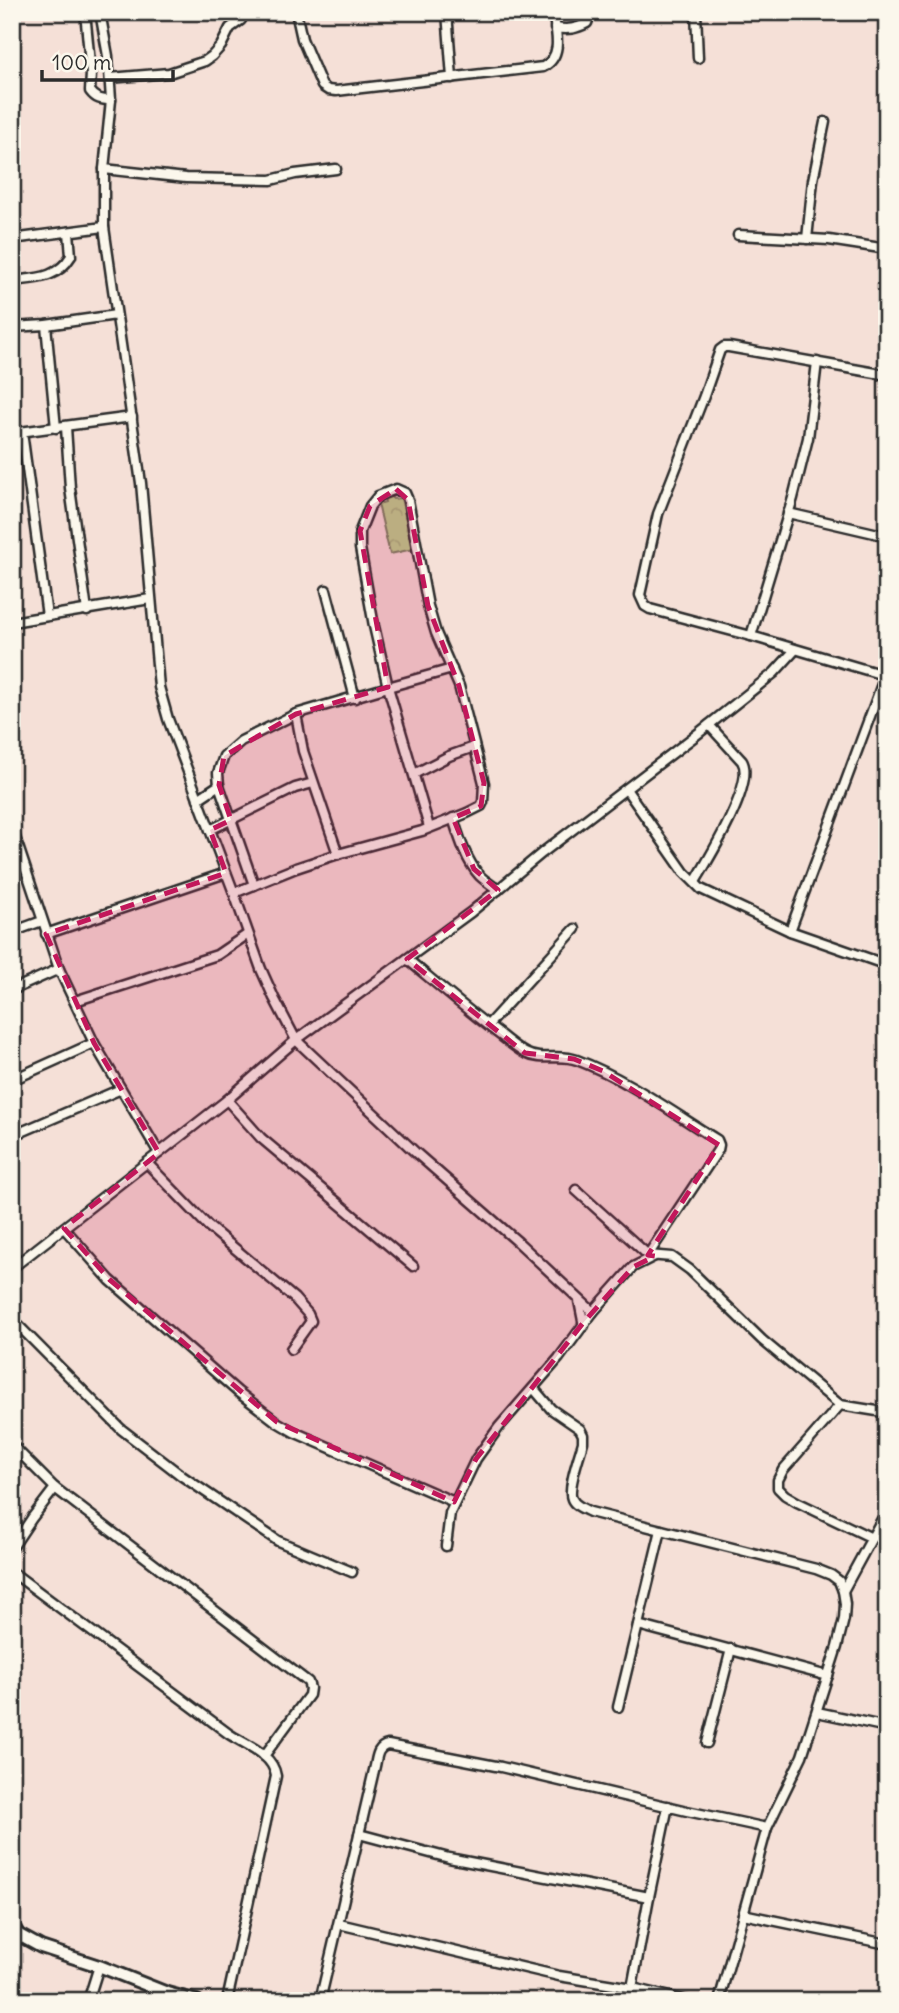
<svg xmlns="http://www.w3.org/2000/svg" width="899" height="2013" font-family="Delius,sans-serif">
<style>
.park{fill:url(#park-crowns);stroke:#72805b;stroke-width:2}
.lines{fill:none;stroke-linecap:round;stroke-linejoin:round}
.street-casing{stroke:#2b2b2b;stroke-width:13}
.secondary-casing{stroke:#2b2b2b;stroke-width:16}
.street{stroke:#fbf7ec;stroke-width:8}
.secondary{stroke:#fbf7ec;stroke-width:10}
.marked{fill:#c2185b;fill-opacity:0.2;stroke:#c2185b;stroke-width:5;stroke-dasharray:14 9;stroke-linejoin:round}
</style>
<defs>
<pattern id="park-crowns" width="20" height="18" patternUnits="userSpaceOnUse" patternTransform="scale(1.75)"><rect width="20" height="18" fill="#bad48b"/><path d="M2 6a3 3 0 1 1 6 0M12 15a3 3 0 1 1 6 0" fill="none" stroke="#a0b678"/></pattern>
</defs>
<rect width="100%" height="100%" fill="#f5e0d7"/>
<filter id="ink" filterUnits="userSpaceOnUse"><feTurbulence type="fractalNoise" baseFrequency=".0143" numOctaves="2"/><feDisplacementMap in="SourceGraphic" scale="14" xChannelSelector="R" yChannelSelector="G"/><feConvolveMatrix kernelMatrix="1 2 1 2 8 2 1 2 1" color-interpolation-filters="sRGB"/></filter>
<g filter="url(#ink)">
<!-- park -->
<path class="park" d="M 389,495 L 393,499 L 401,498 L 413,549 L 390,554 L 378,504 L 385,502 L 384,497 Z"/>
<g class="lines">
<defs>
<g id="street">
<path d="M 85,12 L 91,74 L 90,91 C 96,99 101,100 111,100"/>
<path d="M 100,12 L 108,56 L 111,100 L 104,169 L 104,227 L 141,483 L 159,687 L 168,719 L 234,893 L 261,969 L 274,998 L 296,1040 L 415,1152 L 518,1242 L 593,1312"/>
<path d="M 296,12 L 302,39 L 322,86 L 328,90 L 336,91 L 543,67 C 564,56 556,32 553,12"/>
<path d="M 447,12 L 452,78"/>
<path d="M 696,12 L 698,58"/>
<path d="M 555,28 C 568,30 576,29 587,23 L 591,12"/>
<path d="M 110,78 L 169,73 L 205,61 L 212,56 L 221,46 L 230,28 L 241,20"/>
<path d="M 104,169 L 186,178 L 271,180 L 295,174 L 336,169"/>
<path d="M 738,235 L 829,240 L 887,249"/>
<path d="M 12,239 L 104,227"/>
<path d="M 807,239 L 813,180 L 825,122"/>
<path d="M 12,281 C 36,278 57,279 71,256 L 69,232"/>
<path d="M 46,325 L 56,428"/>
<path d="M 12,327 L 46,325 L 116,315"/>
<path d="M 887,375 L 729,347 L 724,347 L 720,350 L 704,396 L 658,514 L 640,595 L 645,606 L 650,609 L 751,636 L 887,676"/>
<path d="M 66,427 L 70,488 L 87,611"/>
<path d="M 22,432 L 47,616"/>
<path d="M 12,433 L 132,417"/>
<path d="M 788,513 L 887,536"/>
<path d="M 326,590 L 355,698"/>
<path d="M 12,622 L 150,599"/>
<path d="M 751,636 L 793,498 L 808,438 L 817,362"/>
<path d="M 296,714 L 303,751 L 338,854"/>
<path d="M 414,774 L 449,756 L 474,747"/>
<path d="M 219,785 L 254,885"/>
<path d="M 626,789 L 684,872 L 701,889 L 790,931 L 887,965"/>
<path d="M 198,799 L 219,785 L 218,773 L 224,756 L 241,741 L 296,714 L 388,687 L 374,626 L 360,548 L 360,531 L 370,506 L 378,496 L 396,489 L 405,493 L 408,500 L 428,606 L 436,633 L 459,686 L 484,783 L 483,802 L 481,806 L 467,813 L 422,831 L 338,854 L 296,868 L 234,893"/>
<path d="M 453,818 C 459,837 466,861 480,876 C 485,881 492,885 498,890"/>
<path d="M 429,827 L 388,687 L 452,669"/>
<path d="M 12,828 L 59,969 L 94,1043 L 159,1153"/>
<path d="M 210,830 L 295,788 L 313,783"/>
<path d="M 695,882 C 708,860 756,783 742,761 L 709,725"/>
<path d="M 790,931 L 885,676"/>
<path d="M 12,932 L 42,921"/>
<path d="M 46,934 L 226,873"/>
<path d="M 407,959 C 437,984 467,1010 499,1034 C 507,1040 516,1048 525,1053 C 542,1062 560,1053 577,1060 C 627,1079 672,1112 717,1140 L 719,1145 L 718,1150 L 648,1255"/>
<path d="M 12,990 L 59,969"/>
<path d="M 75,1001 L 217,955 L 248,934"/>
<path d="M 488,1025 L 575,929"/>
<path d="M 12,1080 L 94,1043"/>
<path d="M 227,1100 L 261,1138 L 413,1266"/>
<path d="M 12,1136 L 121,1089"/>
<path d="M 147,1163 L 208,1226 L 294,1298 L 308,1314 L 311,1321 L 291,1349"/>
<path d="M 576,1190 L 648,1255 L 672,1257 L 690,1270 L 762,1340 L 840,1405 L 877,1411 L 887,1414"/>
<path d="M 64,1228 L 110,1280 L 238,1392 L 277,1422 L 294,1432 L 454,1502"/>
<path d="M 12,1268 L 227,1100 L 296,1040 L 471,912 L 542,853 L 695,736 L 774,673 L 795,650"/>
<path d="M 579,1301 L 584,1326"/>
<path d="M 12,1319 L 121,1429 L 182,1476 L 278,1541 L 352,1572"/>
<path d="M 534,1389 L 551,1409 L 580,1429 L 583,1435 L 583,1442 C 580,1454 567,1488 572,1499 C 575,1506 584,1509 590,1512 L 816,1569 L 831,1575 L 839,1581 L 843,1591 L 845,1604 L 844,1619 L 837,1647 L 802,1756 L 767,1828 L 719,2001"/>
<path d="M 840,1405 L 783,1470 L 778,1480 L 778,1488 L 785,1495 L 797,1502 L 872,1538"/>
<path d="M 12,1445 L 55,1488 L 308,1682 L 310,1688 L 309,1695 L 264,1756"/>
<path d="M 446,1546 L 450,1513 L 476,1459 L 499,1427 L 559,1358 L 593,1312 L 633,1267 L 655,1256"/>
<path d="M 12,1548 L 32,1518 L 55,1488"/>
<path d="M 12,1572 L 229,1734 C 246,1745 273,1754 276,1776 L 227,2001"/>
<path d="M 843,1591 L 887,1510"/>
<path d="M 638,1625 L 828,1676"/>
<path d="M 618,1707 L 661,1530"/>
<path d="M 817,1712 L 887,1727"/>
<path d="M 707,1743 L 731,1649"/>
<path d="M 359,1834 L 449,1858 L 649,1897"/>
<path d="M 743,1914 L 887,1944"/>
<path d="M 339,1924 L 559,1976 L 632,1988 L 688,2001"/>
<path d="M 632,1988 L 649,1897 L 668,1806"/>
<path d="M 88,2001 L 99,1966"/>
<path d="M 320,2001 L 375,1766 C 377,1757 377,1747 388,1745 L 501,1767 L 687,1811 L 767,1828"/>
</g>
<path id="secondary" d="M 12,1925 L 19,1935 L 41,1947 L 99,1966 L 167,1993 L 197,2001"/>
</defs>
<!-- street casing -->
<use href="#street" class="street-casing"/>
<!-- secondary casing -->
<use href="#secondary" class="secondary-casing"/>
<!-- street -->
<use href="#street" class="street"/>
<!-- secondary -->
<use href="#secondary" class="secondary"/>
</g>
</g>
<!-- marked area -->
<path class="marked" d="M 396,489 L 408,500 L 428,606 L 459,686 L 484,783 L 481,806 L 453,818 L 474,869 L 498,890 L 407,959 L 525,1053 L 574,1059 L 603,1071 L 719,1145 L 648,1255 L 655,1256 L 633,1267 L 583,1323 L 476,1459 L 454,1502 L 277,1422 L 110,1280 L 64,1228 L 159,1153 L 94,1043 L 46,934 L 226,873 L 210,830 L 231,820 L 219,785 L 224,756 L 296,714 L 388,687 L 360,531 L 370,506 Z"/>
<!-- margin -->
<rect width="899" height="2013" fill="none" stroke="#fbf7ec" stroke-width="42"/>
<rect x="21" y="21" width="857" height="1971" fill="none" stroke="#2b2b2b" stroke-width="2.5" filter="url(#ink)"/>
<!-- scale -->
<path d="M42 70v10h131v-10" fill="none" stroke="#2b2b2b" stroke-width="3.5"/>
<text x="52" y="70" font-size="21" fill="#2b2b2b" stroke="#fbf7ec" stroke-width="5" paint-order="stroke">100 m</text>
</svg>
